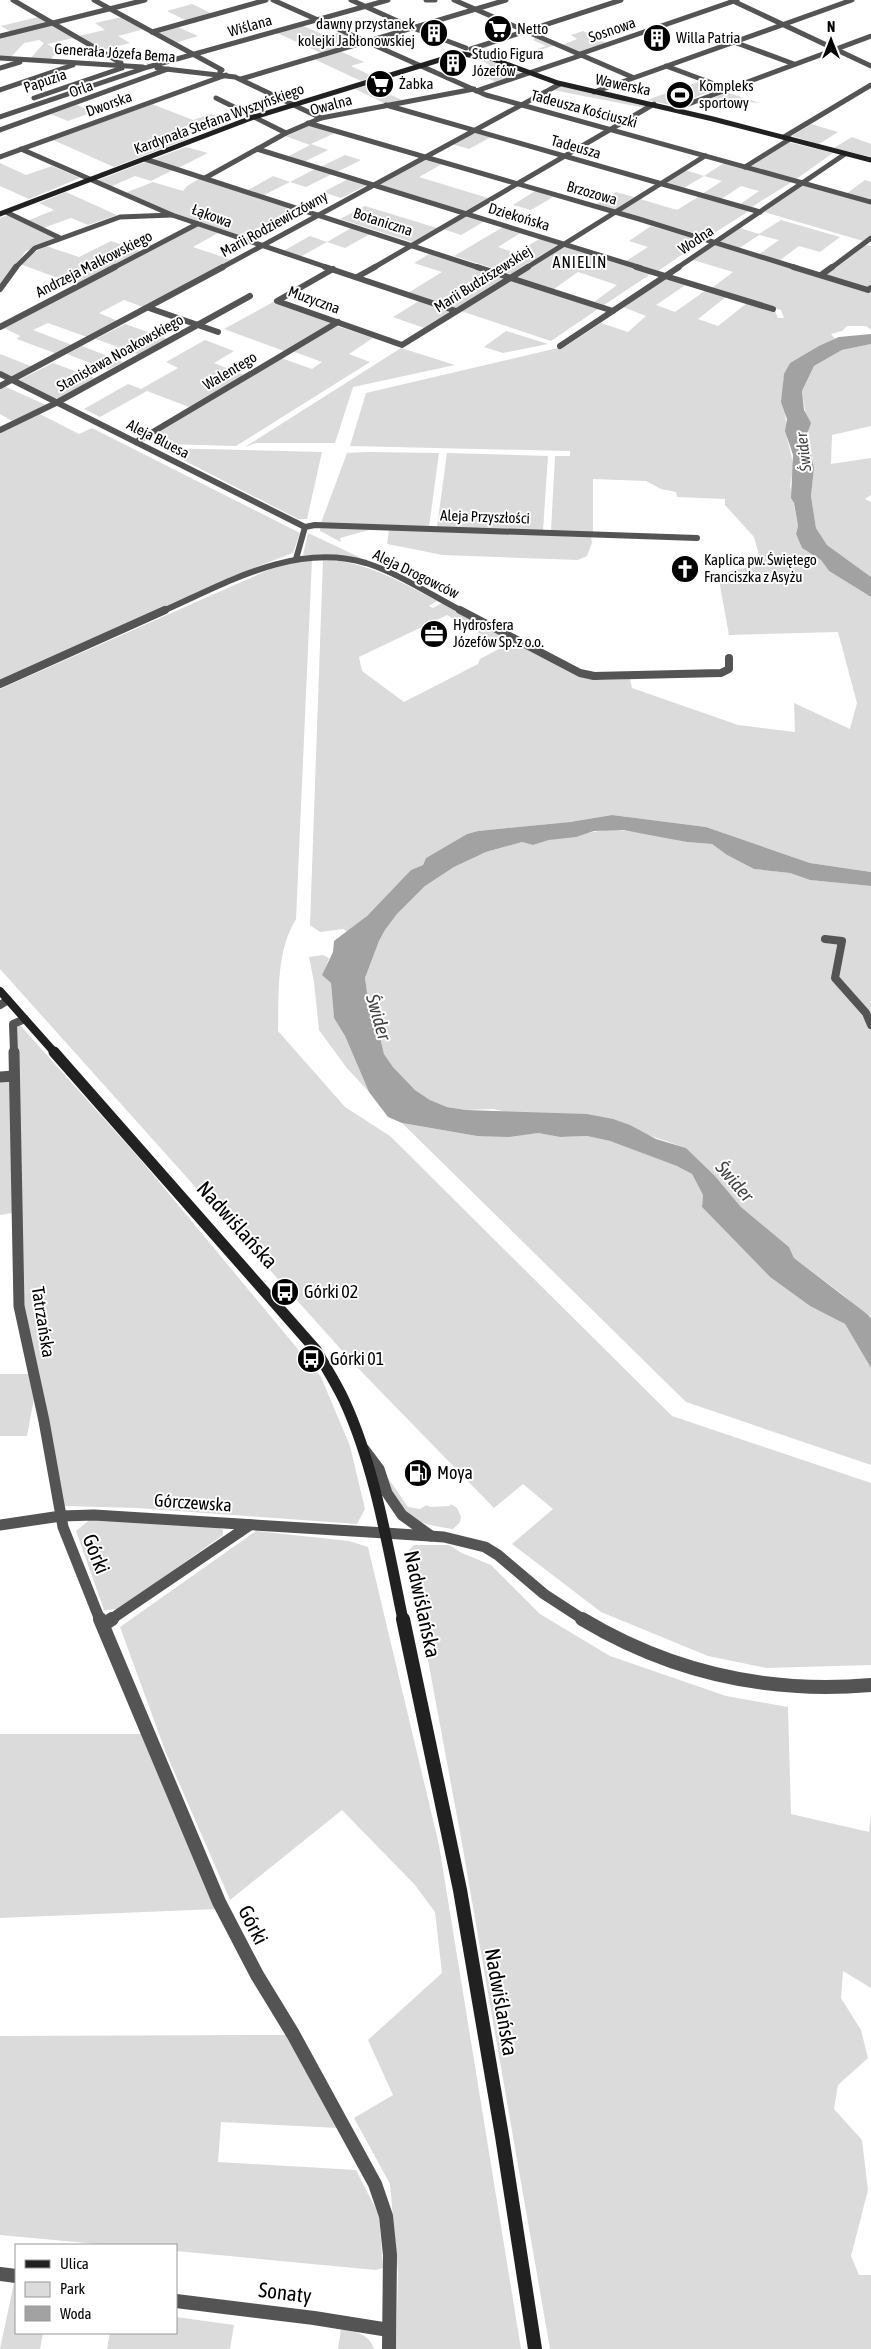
<svg xmlns="http://www.w3.org/2000/svg" width="871" height="2349" font-family="'Asap Condensed',sans-serif">
<style>
.green{fill:#dbdbdb}
.water{fill:#a2a2a2}
.lines{fill:none;stroke-linecap:round;stroke-linejoin:round}
.minor-far4{stroke:#545454;stroke-width:5}
.minor-far3{stroke:#545454;stroke-width:6}
.minor-far2{stroke:#545454;stroke-width:8}
.minor-far1{stroke:#545454;stroke-width:11}
.minor{stroke:#545454;stroke-width:14}
.tertiary-far2{stroke:#545454;stroke-width:5}
.tertiary-far1{stroke:#545454;stroke-width:11}
.tertiary{stroke:#545454;stroke-width:14}
.secondary-far3{stroke:#212121;stroke-width:5}
.secondary-far2{stroke:#212121;stroke-width:8}
.secondary-far1{stroke:#212121;stroke-width:11}
.secondary{stroke:#212121;stroke-width:14}
.labels{text-anchor:middle;stroke-width:4;stroke-linejoin:round;paint-order:stroke}
.far-poi-label{font-size:15px;fill:#000;stroke:#fff;text-anchor:start}
.far-street-label{font-size:15px;fill:#000;stroke:#fff}
.far-quarter-label{font-size:16px;letter-spacing:1px;fill:#000;stroke:#fff}
.far-water-label{font-size:16px;font-style:italic;fill:#434343;stroke:#fff}
.poi-label{font-size:18px;fill:#000;stroke:#fff;text-anchor:start}
.street-label{font-size:18px;fill:#000;stroke:#fff}
.water-label{font-size:19px;font-style:italic;fill:#434343;stroke:#fff}
.near-street-label{font-size:21px;fill:#000;stroke:#fff}
</style>
<rect width="100%" height="100%" fill="#fff"/>
<!-- green -->
<g class="green">
<path d="M 192,4 L 213,14 L 187,21 L 167,11 Z"/>
<path d="M 38,17 L 49,23 L 11,32 L 1,26 Z"/>
<path d="M 122,17 L 144,29 L 118,36 L 130,43 L 102,50 L 78,36 L 105,30 L 95,23 Z"/>
<path d="M 52,25 L 74,38 L 47,44 L 58,51 L 50,60 L 30,59 L 44,43 L 39,40 L 24,43 L 11,57 L 0,57 L 0,37 Z"/>
<path d="M 176,26 L 198,36 L 175,43 L 156,32 Z"/>
<path d="M 303,26 L 327,36 L 340,32 L 361,41 L 323,54 L 277,33 Z"/>
<path d="M 583,31 L 606,43 L 578,52 L 562,45 L 577,39 L 571,35 Z"/>
<path d="M 530,34 L 556,45 L 504,61 L 479,51 L 499,42 L 483,48 L 508,59 L 546,46 L 533,40 L 535,38 L 528,35 L 519,36 Z"/>
<path d="M 340,51 L 364,62 L 351,66 L 374,77 L 361,81 L 314,59 Z"/>
<path d="M 488,60 L 521,73 L 521,74 L 496,82 L 472,71 L 490,65 L 482,61 Z"/>
<path d="M 703,80 L 720,87 L 675,106 L 647,100 Z"/>
<path d="M 369,85 L 402,100 L 386,104 L 355,89 Z"/>
<path d="M 559,86 L 563,86 L 648,105 L 645,108 L 553,90 Z"/>
<path d="M 726,92 L 760,103 L 712,99 Z"/>
<path d="M 152,104 L 193,120 L 211,114 L 231,122 L 212,130 L 195,123 L 174,131 L 190,138 L 114,167 L 53,140 Z"/>
<path d="M 77,105 L 93,112 L 68,121 L 50,114 Z"/>
<path d="M 811,124 L 838,132 L 819,144 L 792,136 Z"/>
<path d="M 308,125 L 335,133 L 311,144 L 328,150 L 304,162 L 287,157 L 310,145 L 285,136 Z"/>
<path d="M 473,133 L 491,137 L 469,149 L 452,144 Z"/>
<path d="M 852,137 L 871,144 L 871,157 L 834,148 Z"/>
<path d="M 788,142 L 833,153 L 795,180 L 750,167 Z"/>
<path d="M 186,147 L 208,153 L 178,168 L 151,160 Z"/>
<path d="M 345,155 L 361,160 L 337,172 L 320,167 Z"/>
<path d="M 426,159 L 442,164 L 419,177 L 488,198 L 465,211 L 377,184 Z"/>
<path d="M 145,162 L 152,162 L 175,169 L 151,181 L 135,176 L 110,187 L 96,181 Z"/>
<path d="M 0,163 L 26,175 L 52,166 L 80,178 L 29,199 L 0,186 Z"/>
<path d="M 724,163 L 792,182 L 750,208 L 739,205 L 759,191 L 741,186 L 720,200 L 702,194 L 722,181 L 704,176 L 682,189 L 664,184 L 685,170 L 704,176 Z"/>
<path d="M 315,169 L 332,174 L 306,187 L 290,182 L 264,195 L 248,190 L 273,176 L 290,182 Z"/>
<path d="M 199,179 L 295,208 L 241,237 L 162,209 L 125,193 L 153,182 L 183,191 L 187,186 Z"/>
<path d="M 348,179 L 367,185 L 341,198 L 323,192 Z"/>
<path d="M 865,180 L 871,182 L 871,201 L 846,194 Z"/>
<path d="M 803,185 L 871,204 L 871,235 L 863,241 L 764,212 Z"/>
<path d="M 535,191 L 553,197 L 531,210 L 513,205 Z"/>
<path d="M 66,192 L 117,215 L 88,225 L 71,218 L 43,228 L 27,221 L 54,210 L 39,203 Z"/>
<path d="M 616,192 L 634,197 L 613,211 L 595,205 Z"/>
<path d="M 698,197 L 749,211 L 708,237 L 620,211 L 640,199 L 677,210 Z"/>
<path d="M 365,206 L 437,228 L 412,242 L 340,219 Z"/>
<path d="M 8,215 L 57,238 L 26,251 L 0,286 L 0,218 Z"/>
<path d="M 467,215 L 485,221 L 461,235 L 443,229 Z"/>
<path d="M 781,220 L 840,237 L 820,252 L 799,246 L 779,261 L 758,255 L 779,240 L 759,235 L 738,249 L 719,243 L 740,228 L 759,234 Z"/>
<path d="M 198,226 L 218,233 L 193,247 L 232,260 L 143,307 L 124,300 L 99,313 L 118,321 L 87,337 L 48,323 L 33,330 L 72,345 L 57,354 L 17,339 L 20,336 L 4,328 Z"/>
<path d="M 651,226 L 702,241 L 658,271 L 626,261 L 648,247 L 629,241 Z"/>
<path d="M 353,227 L 372,233 L 345,248 L 327,242 L 300,257 L 283,251 L 310,236 L 327,242 Z"/>
<path d="M 503,227 L 522,232 L 498,247 L 516,253 L 541,238 L 559,244 L 511,274 L 454,256 Z"/>
<path d="M 111,241 L 142,252 L 77,285 L 20,264 L 31,254 L 46,246 L 79,257 Z"/>
<path d="M 564,245 L 652,273 L 604,305 L 594,302 L 617,285 L 578,272 L 554,289 L 515,276 Z"/>
<path d="M 715,245 L 871,291 L 871,330 L 866,326 L 847,326 L 842,331 L 831,334 L 835,339 L 790,363 L 783,380 L 787,438 L 794,467 L 790,485 L 798,526 L 796,534 L 802,548 L 821,560 L 829,571 L 871,597 L 871,872 L 810,863 L 706,827 L 612,815 L 570,822 L 478,831 L 467,834 L 426,858 L 423,865 L 411,870 L 367,916 L 348,932 L 343,929 L 320,932 L 310,925 L 323,559 C 366,562 400,581 437,601 L 429,606 L 433,608 L 442,603 L 500,635 L 495,642 L 447,615 L 359,657 L 362,671 L 404,702 L 478,664 L 480,659 L 512,642 L 584,678 L 605,680 L 630,679 L 632,688 L 738,725 L 795,732 L 794,703 L 850,729 L 857,703 L 838,632 L 729,635 L 719,580 C 728,566 748,569 762,566 L 754,537 L 725,505 L 725,499 L 677,497 L 676,492 L 661,489 L 646,481 L 593,479 L 593,532 L 551,531 L 555,456 L 570,456 L 570,451 L 350,446 L 366,393 L 566,346 L 601,323 L 628,332 L 646,316 L 623,307 L 667,278 L 687,284 L 656,305 L 675,312 L 706,290 L 727,296 L 698,319 L 718,326 L 747,303 L 775,311 L 778,318 L 784,318 L 781,310 L 712,288 L 733,272 L 693,260 Z"/>
<path d="M 866,245 L 871,246 L 871,284 L 867,288 L 825,275 Z"/>
<path d="M 429,254 L 504,278 L 455,309 L 408,293 L 442,272 L 414,263 Z"/>
<path d="M 510,280 L 598,309 L 551,341 L 461,311 Z"/>
<path d="M 275,301 L 334,322 L 284,351 L 224,329 Z"/>
<path d="M 419,301 L 447,310 L 448,313 L 424,328 L 393,317 Z"/>
<path d="M 125,324 L 168,339 L 140,355 L 96,339 Z"/>
<path d="M 337,326 L 373,338 L 349,354 L 370,362 L 236,446 L 164,444 L 149,436 L 281,358 L 312,369 L 322,362 L 292,351 Z"/>
<path d="M 506,331 L 548,344 L 503,353 L 484,347 Z"/>
<path d="M 205,340 L 234,351 L 214,363 L 244,375 L 189,407 L 147,391 L 100,417 L 84,409 L 128,384 L 141,389 L 178,368 L 166,362 Z"/>
<path d="M 871,344 L 871,426 L 832,435 L 831,464 L 871,458 L 871,495 L 865,499 L 871,502 L 871,577 L 827,545 L 816,528 L 811,496 L 814,468 L 802,391 L 814,366 L 842,350 Z"/>
<path d="M 82,346 L 123,362 L 108,370 L 67,354 Z"/>
<path d="M 401,348 L 455,365 L 353,387 L 335,443 L 256,443 L 245,447 Z"/>
<path d="M 0,354 L 33,367 L 12,379 L 0,372 Z"/>
<path d="M 53,363 L 94,378 L 60,398 L 53,399 L 17,381 Z"/>
<path d="M 4,386 L 46,405 L 34,411 L 79,434 L 92,428 L 300,533 L 293,553 L 256,567 L 0,680 L 0,427 L 12,421 L 0,414 L 0,388 Z"/>
<path d="M 160,448 L 322,452 L 307,519 L 298,519 Z"/>
<path d="M 368,452 L 439,453 L 429,527 L 321,523 L 347,453 Z"/>
<path d="M 447,453 L 548,456 L 543,531 L 437,527 Z"/>
<path d="M 320,527 L 369,530 L 340,538 L 341,542 L 320,531 Z"/>
<path d="M 389,530 L 591,537 L 592,543 L 587,556 L 578,560 L 443,555 L 387,544 Z"/>
<path d="M 308,533 L 361,558 L 303,555 Z"/>
<path d="M 312,559 L 296,919 C 276,952 279,993 278,1031 L 345,1107 L 390,1136 L 672,1416 L 871,1483 L 871,1665 L 766,1668 L 708,1656 L 601,1612 L 512,1544 L 553,1509 L 523,1484 L 494,1508 L 355,1365 L 0,969 L 0,689 L 284,563 Z"/>
<path d="M 610,829 L 651,834 L 687,842 L 712,844 L 727,855 L 754,869 L 790,873 L 810,880 L 871,886 L 871,1319 L 842,1294 L 794,1258 L 789,1247 L 741,1207 L 715,1176 L 686,1148 L 587,1114 L 516,1114 L 493,1109 L 466,1110 L 447,1107 L 430,1100 L 415,1090 L 393,1067 L 384,1054 L 378,1029 L 370,1013 L 365,978 L 379,941 L 385,930 L 397,914 L 425,886 L 454,867 L 486,852 L 522,842 L 533,845 L 549,840 Z"/>
<path d="M 323,955 L 329,958 L 323,975 L 331,983 L 334,1018 L 345,1036 L 369,1092 L 346,1067 L 319,1030 L 314,982 L 309,957 Z"/>
<path d="M 20,1025 L 140,1159 L 321,1377 L 350,1446 L 365,1509 L 357,1524 L 137,1508 L 64,1506 L 23,1303 L 15,1027 Z"/>
<path d="M 10,1074 L 12,1213 L 0,1215 L 0,1075 Z"/>
<path d="M 402,1123 L 477,1136 L 538,1133 L 560,1137 L 587,1136 L 610,1141 L 678,1166 L 692,1174 L 703,1195 L 702,1207 L 770,1277 L 810,1306 L 845,1324 L 871,1368 L 871,1465 L 686,1402 Z"/>
<path d="M 0,1374 L 29,1374 L 34,1398 L 27,1436 L 0,1436 Z"/>
<path d="M 388,1478 L 408,1507 L 420,1509 L 427,1505 L 430,1507 L 450,1506 L 451,1504 L 457,1508 L 461,1517 L 460,1522 L 453,1529 C 416,1524 398,1517 388,1478 Z"/>
<path d="M 92,1518 L 216,1526 L 223,1530 L 223,1535 L 119,1609 L 104,1610 L 76,1531 Z"/>
<path d="M 256,1531 L 349,1541 L 368,1547 L 439,1845 L 521,2349 L 396,2349 L 398,2273 L 390,2184 L 354,2118 L 393,2095 L 368,2040 L 442,1973 L 435,1912 L 415,1885 L 342,1810 L 230,1900 L 166,1753 L 120,1627 Z"/>
<path d="M 414,1545 L 449,1545 L 462,1553 L 491,1565 L 540,1614 L 610,1656 L 726,1696 L 788,1707 L 791,1814 L 869,1832 L 871,1814 L 871,1988 L 843,1971 L 841,1998 L 861,2030 L 868,2058 L 838,2085 L 834,2109 L 862,2140 L 868,2190 L 851,2256 L 859,2275 L 871,2275 L 871,2349 L 550,2349 L 461,1838 L 409,1558 L 409,1550 Z"/>
<path d="M 0,1734 L 142,1734 L 217,1909 L 0,1918 Z"/>
<path d="M 288,2035 L 338,2128 L 221,2122 L 218,2162 L 356,2170 L 379,2215 L 383,2268 L 376,2270 L 176,2251 L 176,2245 L 108,2245 L 0,2235 L 0,2036 Z"/>
<path d="M 14,2283 L 16,2283 L 16,2333 L 43,2333 L 40,2349 L 0,2349 Z"/>
<path d="M 176,2317 L 234,2325 L 230,2349 L 107,2349 L 110,2333 L 176,2333 Z"/>
<path d="M 341,2329 C 355,2332 369,2333 374,2349 L 338,2349 Z"/>
</g>
<!-- water -->
<g class="water">
<path d="M 871,334 L 871,344 L 842,350 L 814,366 L 802,391 L 804,410 L 811,423 L 807,434 L 814,468 L 811,496 L 816,528 L 827,545 L 871,577 L 871,597 L 829,571 L 821,560 L 802,548 L 796,534 L 798,526 L 794,503 L 791,498 L 793,455 L 785,431 L 787,419 L 781,402 L 784,374 L 790,363 L 819,346 L 839,337 Z"/>
<path d="M 612,815 L 706,827 L 810,863 L 871,872 L 871,886 L 810,880 L 790,873 L 754,869 L 727,855 L 712,844 L 687,842 L 623,830 L 594,831 L 576,837 L 549,840 L 533,845 L 522,842 L 486,852 L 454,867 L 425,886 L 397,914 L 385,930 L 379,941 L 365,978 L 370,1013 L 378,1029 L 384,1054 L 393,1067 L 415,1090 L 430,1100 L 447,1107 L 466,1110 L 587,1114 L 613,1119 L 630,1125 L 656,1139 L 686,1148 L 715,1176 L 741,1207 L 789,1247 L 794,1258 L 867,1314 L 871,1319 L 871,1368 L 845,1324 L 810,1306 L 770,1277 L 702,1207 L 703,1195 L 692,1174 L 677,1166 L 610,1141 L 587,1136 L 560,1137 L 538,1133 L 509,1137 L 477,1136 L 402,1123 L 388,1117 L 369,1092 L 345,1036 L 334,1018 L 331,983 L 322,975 L 333,952 L 334,941 L 367,916 L 411,870 L 423,865 L 426,858 L 467,834 L 478,831 L 570,822 Z"/>
</g>
<g class="lines">
<!-- minor-far4 -->
<g class="minor-far4">
<path d="M 13,0 L 121,63 L 120,66"/>
<path d="M 94,0 L 222,70 L 220,72"/>
<path d="M 273,0 L 486,95 L 871,202"/>
<path d="M 426,0 L 435,0"/>
<path d="M 454,0 L 632,77"/>
<path d="M 152,32 L 266,0"/>
<path d="M 0,36 L 145,0"/>
<path d="M 734,42 L 794,64"/>
<path d="M 580,54 L 737,0"/>
<path d="M 0,58 L 143,67"/>
<path d="M 666,66 L 728,89"/>
<path d="M 0,68 L 20,62"/>
<path d="M 157,68 L 235,77 L 321,118"/>
<path d="M 241,79 L 506,0"/>
<path d="M 0,90 L 73,65"/>
<path d="M 476,91 L 582,55"/>
<path d="M 594,92 L 852,0"/>
<path d="M 34,98 L 122,68"/>
<path d="M 216,98 L 286,133"/>
<path d="M 386,105 L 760,212"/>
<path d="M 675,109 L 871,36"/>
<path d="M 0,117 L 148,67 L 388,0"/>
<path d="M 308,123 L 639,219 L 797,268"/>
<path d="M 0,130 L 168,69"/>
<path d="M 784,137 L 871,85"/>
<path d="M 21,149 L 172,215 L 329,268"/>
<path d="M 257,149 L 641,268"/>
<path d="M 0,157 L 226,75"/>
<path d="M 145,159 L 480,268"/>
<path d="M 745,167 L 790,139"/>
<path d="M 205,178 L 286,133 L 321,118 L 474,89"/>
<path d="M 6,212 L 60,238"/>
<path d="M 15,268 L 35,248 L 120,217 L 172,215"/>
<path d="M 113,268 L 199,223"/>
<path d="M 221,268 L 560,84"/>
<path d="M 373,268 L 654,104"/>
<path d="M 526,268 L 705,156"/>
<path d="M 677,268 L 845,154"/>
<path d="M 831,268 L 871,238"/>
</g>
<!-- minor-far3 -->
<g class="minor-far3">
<path d="M 325,267 L 456,311"/>
<path d="M 477,267 L 613,311"/>
<path d="M 636,267 L 773,309"/>
<path d="M 793,267 L 868,290 L 871,288"/>
<path d="M 333,269 L 277,301 L 402,345 L 528,267"/>
<path d="M 821,275 L 832,267"/>
<path d="M 357,277 L 375,267"/>
<path d="M 0,289 L 16,267"/>
<path d="M 149,308 L 218,332"/>
<path d="M 0,327 L 115,267"/>
<path d="M 560,346 L 679,267"/>
<path d="M 0,374 L 305,527"/>
<path d="M 0,386 L 223,267"/>
<path d="M 0,430 L 56,403 L 250,296"/>
<path d="M 136,442 L 338,322"/>
<path d="M 296,559 L 305,527 L 315,525 L 697,538"/>
<path d="M 163,611 C 226,583 295,542 366,563 C 400,574 431,595 462,611"/>
</g>
<!-- minor-far2 -->
<g class="minor-far2">
<path d="M 460,610 L 580,673 L 594,676 L 721,673 L 729,669 L 729,658"/>
<path d="M 0,684 L 165,610"/>
<path d="M 825,939 L 842,941 L 835,978 L 866,1013 L 871,1025"/>
<path d="M 0,1005 L 8,1000"/>
<path d="M 14,1053 L 13,1024 L 25,1019"/>
</g>
<!-- minor-far1 -->
<g class="minor-far1">
<path d="M 14,1052 L 19,1306 L 44,1421 L 63,1527 L 100,1620"/>
<path d="M 0,1077 L 14,1076"/>
<path d="M 0,1525 L 61,1516 L 94,1515 L 385,1533"/>
<path d="M 110,1620 L 250,1525"/>
</g>
<!-- minor -->
<g class="minor">
<path d="M 100,1619 L 219,1902 L 257,1975 L 293,2034 L 375,2184 L 386,2216 L 390,2255 L 389,2349"/>
<path d="M 103,1625 L 112,1619"/>
<path d="M 0,2274 L 16,2276"/>
<path d="M 176,2301 L 314,2318 L 389,2330"/>
</g>
<!-- tertiary-far2 -->
<g class="tertiary-far2">
<path d="M 351,0 L 413,28 L 466,48"/>
<path d="M 731,0 L 871,66"/>
<path d="M 471,49 L 621,0"/>
</g>
<!-- tertiary-far1 -->
<g class="tertiary-far1">
<path d="M 364,1449 L 379,1469 L 387,1493 L 402,1515 L 431,1536"/>
<path d="M 385,1533 L 444,1537 L 485,1547 L 498,1555 L 544,1594 L 584,1620"/>
</g>
<!-- tertiary -->
<path class="tertiary" d="M 582,1619 C 672,1673 767,1694 871,1685"/>
<!-- secondary-far3 -->
<g class="secondary-far3">
<path d="M 482,55 L 558,83 L 713,119 L 871,160"/>
<path d="M 0,214 L 254,117 L 449,57 L 463,54 L 487,58"/>
</g>
<!-- secondary-far2 -->
<path class="secondary-far2" d="M 0,991 L 55,1053"/>
<!-- secondary-far1 -->
<path class="secondary-far1" d="M 54,1052 L 316,1350 C 325,1366 336,1383 344,1400 C 375,1467 388,1548 403,1620"/>
<!-- secondary -->
<path class="secondary" d="M 403,1619 L 460,1890 L 502,2136 L 535,2349"/>
</g>
<!-- icons -->
<defs>
<symbol id="supermarket-disc" viewBox="-11 -11 22 22"><circle r="9.5" fill="#000" stroke="#fff"/><path d="M-6-5.5h2.5l.6 2H6L4.5 2H-2.5L-4.4-4H-6ZM-1.5 3.2a1.3 1.3 0 1 0 .1 0ZM3 3.2a1.3 1.3 0 1 0 .1 0Z" fill="#fff"/></symbol>
<symbol id="building-disc" viewBox="-11 -11 22 22"><circle r="9.5" fill="#000" stroke="#fff"/><path d="M-4-6H4V6H1V3H-1V6H-4ZM-2.5-4.3h1.7v1.8h-1.7ZM.8-4.3h1.7v1.8H.8ZM-2.5-1h1.7V.8h-1.7ZM.8-1h1.7V.8H.8Z" fill="#fff"/></symbol>
<symbol id="stadium-disc" viewBox="-11 -11 22 22"><circle r="9.5" fill="#000" stroke="#fff"/><path d="M0-5a6.5 5 0 1 0 0 10a6.5 5 0 1 0 0-10ZM-3.5-1.8h7v3.6h-7Z" fill="#fff"/></symbol>
<symbol id="church-disc" viewBox="-11 -11 22 22"><circle r="9.5" fill="#000" stroke="#fff"/><path d="M-1.2-6h2.4v3.5h3.3v2.4h-3.3V6h-2.4V-.1h-3.3v-2.4h3.3Z" fill="#fff"/></symbol>
<symbol id="office-disc" viewBox="-11 -11 22 22"><circle r="9.5" fill="#000" stroke="#fff"/><path d="M-6-3h4V-5.5h4V-3h4V5H-6ZM-1-4.5V-3h2v-1.5ZM-6 0V1H6V0Z" fill="#fff"/></symbol>
<symbol id="bus-disc" viewBox="-11 -11 22 22"><circle r="9.5" fill="#000" stroke="#fff"/><path d="M-5-6H5V4H4V6H2V4H-2V6H-4V4H-5ZM-3.5-4V0h7V-4ZM-3.5 1.2v1.5H-2V1.2ZM2 1.2v1.5H3.5V1.2Z" fill="#fff"/></symbol>
<symbol id="fuel-disc" viewBox="-11 -11 22 22"><circle r="9.5" fill="#000" stroke="#fff"/><path d="M-5.5-6h7V0h2V4h1.3V-2.5L3-4.5l.8-.8L6-3V5H2.5V1h-1V6h-7ZM-4.2-4.7v3.2H.2V-4.7Z" fill="#fff"/></symbol>
</defs>
<g fill-rule="evenodd">
<use href="#supermarket-disc" x="482" y="13" width="32" height="32"/>
<use href="#building-disc" x="418" y="17" width="32" height="32"/>
<use href="#building-disc" x="641" y="22" width="32" height="32"/>
<use href="#building-disc" x="437" y="47" width="32" height="32"/>
<use href="#supermarket-disc" x="364" y="68" width="32" height="32"/>
<use href="#stadium-disc" x="664" y="79" width="32" height="32"/>
<use href="#church-disc" x="669" y="553" width="32" height="32"/>
<use href="#office-disc" x="418" y="618" width="32" height="32"/>
<use href="#bus-disc" x="269" y="1276" width="32" height="32"/>
<use href="#bus-disc" x="295" y="1343" width="32" height="32"/>
<use href="#fuel-disc" x="402" y="1457" width="32" height="32"/>
</g>
<g class="labels">
<!-- far-poi labels -->
<g class="far-poi-label">
<text x="415" y="29" text-anchor="end">dawny przystanek<tspan x="415" dy="17">kolejki Jabłonowskiej</tspan></text>
<text x="517" y="34">Netto</text>
<text x="676" y="43">Willa Patria</text>
<text x="472" y="59">Studio Figura<tspan x="472" dy="17">Józefów</tspan></text>
<text x="399" y="89">Żabka</text>
<text x="699" y="91">Kompleks<tspan x="699" dy="17">sportowy</tspan></text>
<text x="704" y="565">Kaplica pw. Świętego<tspan x="704" dy="17">Franciszka z Asyżu</tspan></text>
<text x="453" y="630">Hydrosfera<tspan x="453" dy="17">Józefów Sp. z o.o.</tspan></text>
</g>
<!-- far-street labels -->
<g class="far-street-label">
<text transform="translate(250 26) rotate(-16)" y="5">Wiślana</text>
<text transform="translate(612 30) rotate(-19)" y="5">Sosnowa</text>
<text transform="translate(115 53) rotate(4)" y="5">Generała Józefa Bema</text>
<text transform="translate(45 81) rotate(-19)" y="5">Papuzia</text>
<text transform="translate(623 85) rotate(12)" y="5">Wawerska</text>
<text transform="translate(81 89) rotate(-20)" y="5">Orla</text>
<text transform="translate(109 104) rotate(-20)" y="5">Dworska</text>
<text transform="translate(331 105) rotate(-15)" y="5">Owalna</text>
<text transform="translate(584 109) rotate(15)" y="5">Tadeusza Kościuszki</text>
<text transform="translate(219 119) rotate(-20)" y="5">Kardynała Stefana Wyszyńskiego</text>
<text transform="translate(576 147) rotate(16)" y="5">Tadeusza</text>
<text transform="translate(592 193) rotate(16)" y="5">Brzozowa</text>
<text transform="translate(212 216) rotate(20)" y="5">Łąkowa</text>
<text transform="translate(519 217) rotate(17)" y="5">Dziekońska</text>
<text transform="translate(383 222) rotate(18)" y="5">Botaniczna</text>
<text transform="translate(274 224) rotate(-29)" y="5">Marii Rodziewiczówny</text>
<text transform="translate(696 240) rotate(-34)" y="5">Wodna</text>
<text transform="translate(94 264) rotate(-27)" y="5">Andrzeja Małkowskiego</text>
<text transform="translate(483 279) rotate(-32)" y="5">Marii Budziszewskiej</text>
<text transform="translate(314 300) rotate(20)" y="5">Muzyczna</text>
<text transform="translate(120 353) rotate(-29)" y="5">Stanisława Noakowskiego</text>
<text transform="translate(230 371) rotate(-31)" y="5">Walentego</text>
<text transform="translate(158 439) rotate(27)" y="5">Aleja Bluesa</text>
<text transform="translate(485 517) rotate(2)" y="5">Aleja Przyszłości</text>
<text transform="translate(416 574) rotate(26)" y="5">Aleja Drogowców</text>
</g>
<!-- far-quarter labels -->
<g class="far-quarter-label">
<text x="580" y="268">ANIELIN</text>
</g>
<!-- far-water labels -->
<g class="far-water-label">
<text transform="translate(803 452) rotate(-97)" y="6">Świder</text>
</g>
<!-- poi labels -->
<g class="poi-label">
<text x="304" y="1298">Górki 02</text>
<text x="330" y="1365">Górki 01</text>
<text x="437" y="1479">Moya</text>
</g>
<!-- street labels -->
<g class="street-label">
<text transform="translate(43 1322) rotate(81)" y="6">Tatrzańska</text>
<text transform="translate(193 1503) rotate(4)" y="6">Górczewska</text>
</g>
<!-- water labels -->
<g class="water-label">
<text transform="translate(379 1017) rotate(74)" y="7">Świder</text>
<text transform="translate(735 1181) rotate(49)" y="7">Świder</text>
</g>
<!-- near-street labels -->
<g class="near-street-label">
<text transform="translate(237 1225) rotate(48)" y="7">Nadwiślańska</text>
<text transform="translate(96 1554) rotate(68)" y="7">Górki</text>
<text transform="translate(422 1604) rotate(78)" y="7">Nadwiślańska</text>
<text transform="translate(253 1925) rotate(63)" y="7">Górki</text>
<text transform="translate(501 2002) rotate(80)" y="7">Nadwiślańska</text>
<text transform="translate(285 2293) rotate(7)" y="7">Sonaty</text>
</g>
</g>
<!-- legend -->
<rect x="15" y="2244" width="162" height="90" fill="#ffffff" stroke="#999999"/>
<rect x="25" y="2260" width="25" height="8" fill="#212121" stroke="#999999"/>
<text x="60" y="2269" font-size="15" fill="#000000">Ulica</text>
<rect x="25" y="2282" width="25" height="15" fill="#dbdbdb" stroke="#999999"/>
<text x="60" y="2294" font-size="15" fill="#000000">Park</text>
<rect x="25" y="2306" width="25" height="15" fill="#a2a2a2" stroke="#999999"/>
<text x="60" y="2319" font-size="15" fill="#000000">Woda</text>
<!-- north arrow -->
<g transform="translate(831 40)" stroke="#ffffff" stroke-width="4" paint-order="stroke">
<path d="M0-4L9 19L0 12L-9 19Z" fill="#000000"/>
<text y="-8" font-size="14" font-weight="bold" text-anchor="middle" fill="#000000">N</text>
</g>
</svg>
